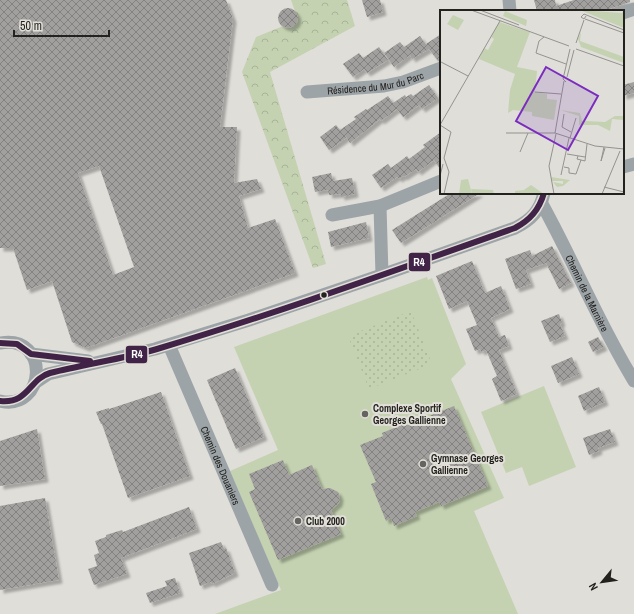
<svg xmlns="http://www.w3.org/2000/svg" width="634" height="614" font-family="'Archivo Narrow',sans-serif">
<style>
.grass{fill:#c4d2b1}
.forest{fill:url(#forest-crowns)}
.park{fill:url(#park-dots)}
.building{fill:url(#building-cross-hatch);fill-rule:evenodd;filter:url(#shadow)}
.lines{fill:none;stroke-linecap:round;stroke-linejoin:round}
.minor{stroke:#9da4a7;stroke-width:13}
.bus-1-casing{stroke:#e1dfd7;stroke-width:9}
.bus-1{stroke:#402347;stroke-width:6}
.bus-dot{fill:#23221f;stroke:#e1dfd7;stroke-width:1.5}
.poi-dot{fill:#656460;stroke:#e1dfd7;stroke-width:1.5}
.labels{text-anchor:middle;stroke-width:4;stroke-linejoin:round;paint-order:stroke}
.street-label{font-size:10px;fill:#23221f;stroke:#e1dfd7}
.poi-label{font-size:10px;font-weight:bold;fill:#23221f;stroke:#e1dfd7;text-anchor:start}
.inset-road{fill:none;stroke:#94938f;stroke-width:1}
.view{fill:#7b2cbf;fill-opacity:0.15;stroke:#7b2cbf;stroke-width:2}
.inset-edge{fill:none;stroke:#23221f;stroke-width:2}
.line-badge{stroke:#e1dfd7;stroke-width:1.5}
.badge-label{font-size:11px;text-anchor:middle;font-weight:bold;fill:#fff}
</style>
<defs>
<pattern id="forest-crowns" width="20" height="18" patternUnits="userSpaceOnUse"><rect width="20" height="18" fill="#c4d2b1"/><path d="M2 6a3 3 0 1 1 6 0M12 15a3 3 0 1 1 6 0" fill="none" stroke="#a8b498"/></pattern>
<pattern id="park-dots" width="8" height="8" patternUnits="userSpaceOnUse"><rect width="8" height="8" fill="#c4d2b1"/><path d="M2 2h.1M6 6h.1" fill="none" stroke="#a8b498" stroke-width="1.8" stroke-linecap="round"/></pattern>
<pattern id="building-cross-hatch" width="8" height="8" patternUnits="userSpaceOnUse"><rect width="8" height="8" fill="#a1a09e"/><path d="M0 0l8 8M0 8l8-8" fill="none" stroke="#838280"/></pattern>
<filter id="shadow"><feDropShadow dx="3.5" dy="3.5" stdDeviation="1" flood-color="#0004"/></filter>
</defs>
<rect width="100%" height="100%" fill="#dfded9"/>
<!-- grass -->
<g class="grass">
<path d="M 427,277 L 428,280 L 432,278 L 466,364 L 451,379 L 504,498 L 474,511 L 518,614 L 215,614 L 281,590 L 230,471 L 278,450 L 234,347 Z"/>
<path d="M 544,386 L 576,467 L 529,486 L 522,467 L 506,473 L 481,412 Z"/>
</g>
<!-- forest -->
<path class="forest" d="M 291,0 L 347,0 L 355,26 L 270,72 L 326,264 L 313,268 L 242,72 L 256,37 L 298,20 Z"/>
<!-- park -->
<path class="park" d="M 411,311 L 432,364 L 369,389 L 348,336 Z"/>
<!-- building -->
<g class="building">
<path d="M 0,0 L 226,0 L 233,19 L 220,127 L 237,127 L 234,183 L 257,179 L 261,189 L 239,196 L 248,228 L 275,219 L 295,273 L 86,348 L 72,342 L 52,281 L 27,290 L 13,248 L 0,248 ZM 99,166 L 134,267 L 113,275 L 78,173 Z"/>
<path d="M 362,0 L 380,0 L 383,12 L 367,17 Z"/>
<path d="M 534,0 L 555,0 L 556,6 L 574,0 L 630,0 L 630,2 L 603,11 L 537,11 Z"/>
<circle cx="288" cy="18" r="10"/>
<path d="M 441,34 L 441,60 L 438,61 L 429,49 L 412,59 L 410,55 L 394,67 L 384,53 L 400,42 L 404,47 L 420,36 L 427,46 L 426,44 Z"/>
<path d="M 379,47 L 388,60 L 367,73 L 364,69 L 353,77 L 343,64 L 359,53 L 363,58 Z"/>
<path d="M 634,82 L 634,93 L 623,96 L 623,85 Z"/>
<path d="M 429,85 L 438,98 L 422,109 L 419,105 L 403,117 L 397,109 L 381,121 L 380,119 L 350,143 L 345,135 L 346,138 L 329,150 L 320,137 L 336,125 L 340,130 L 356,119 L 354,117 L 366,109 L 367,110 L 388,96 L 393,103 L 405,95 L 406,97 L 411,94 L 413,96 Z"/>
<path d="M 441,132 L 441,170 L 434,160 L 418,172 L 416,169 L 404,177 L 403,176 L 399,179 L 397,177 L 381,188 L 372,175 L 388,164 L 391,168 L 407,156 L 409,159 L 425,147 L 423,145 Z"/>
<path d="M 331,173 L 333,181 L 352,178 L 355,194 L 341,197 L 341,194 L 329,195 L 328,190 L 315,192 L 312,177 Z"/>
<path d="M 451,193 L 480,193 L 401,243 L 392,230 Z"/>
<path d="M 366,222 L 369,238 L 331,247 L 328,232 Z"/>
<path d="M 552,246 L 571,283 L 559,289 L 546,263 L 526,270 L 531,284 L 516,289 L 505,259 L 530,250 L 532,256 Z"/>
<path d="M 472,261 L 485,293 L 501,286 L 510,309 L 491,318 L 499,337 L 505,335 L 509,346 L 499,350 L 517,394 L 501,401 L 492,379 L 497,376 L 486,350 L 481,352 L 480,349 L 475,351 L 466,329 L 477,325 L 467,301 L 449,309 L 436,276 Z"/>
<path d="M 559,314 L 562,323 L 560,324 L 565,336 L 550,342 L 541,321 Z"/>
<path d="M 598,337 L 604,347 L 593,352 L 588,342 Z"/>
<path d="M 572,357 L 579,374 L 558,383 L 551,366 Z"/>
<path d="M 235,368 L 264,437 L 236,449 L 207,380 Z"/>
<path d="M 599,387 L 605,402 L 584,411 L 578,396 Z"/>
<path d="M 161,392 L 190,476 L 128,498 L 102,424 L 101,424 L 96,412 L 109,408 L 109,409 Z"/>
<path d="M 454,406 L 488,486 L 441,506 L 439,502 L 415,512 L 417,516 L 394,526 L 391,518 L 386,521 L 371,484 L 376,482 L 360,445 L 383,436 L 382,433 L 406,423 L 407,425 Z"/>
<path d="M 37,429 L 45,479 L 0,486 L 0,441 Z"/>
<path d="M 610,429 L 615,442 L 598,448 L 599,451 L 589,455 L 583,438 Z"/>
<path d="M 283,460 L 289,475 L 312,465 L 322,489 L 330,488 L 338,492 L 340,497 L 339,503 L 331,510 L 341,534 L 278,560 L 249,492 L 255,489 L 249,474 Z"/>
<path d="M 45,498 L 59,580 L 0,590 L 0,506 Z"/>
<path d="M 189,507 L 197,529 L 121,558 L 127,574 L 94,585 L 88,569 L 97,566 L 94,555 L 99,553 L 95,541 L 106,537 L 106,535 L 122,530 L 123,532 Z"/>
<path d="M 221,542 L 224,549 L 226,548 L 235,573 L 212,584 L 211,582 L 200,586 L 189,553 Z"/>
<path d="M 175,578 L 180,593 L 150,603 L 146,593 L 167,586 L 165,581 Z"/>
</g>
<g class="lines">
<!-- minor -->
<g class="minor">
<path d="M 509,0 L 510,11"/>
<path d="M 623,13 L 634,9"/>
<path id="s1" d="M 307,92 L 384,86 L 403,82 L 441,68"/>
<path d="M 623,167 L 634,164"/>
<path id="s2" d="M 542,204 C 574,262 599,324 634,381"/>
<path d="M 380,206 L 382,275"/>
<path d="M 332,215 L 380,206 L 441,181"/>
<path d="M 0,343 C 51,334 46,412 0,401"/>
<path id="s3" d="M 169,345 L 272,585"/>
<path d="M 31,354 L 88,361"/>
<path d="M 36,382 L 48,374 L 155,349 L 249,320 L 382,275 L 515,228 C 531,220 540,211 544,193"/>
</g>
<defs>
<g id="bus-1">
<path d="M 0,343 L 17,344 L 31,354 L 90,361"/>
<path d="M 0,401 C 29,404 29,379 50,373 C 86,364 122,359 157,349 C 278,313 396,270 515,228 C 530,220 539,210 544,193"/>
</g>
</defs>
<!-- bus-1 casing -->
<use href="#bus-1" class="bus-1-casing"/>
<!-- bus-1 -->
<use href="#bus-1" class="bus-1"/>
</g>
<!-- markers -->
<circle class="bus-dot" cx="324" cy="295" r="3.5"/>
<g class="poi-dot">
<circle cx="365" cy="414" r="4"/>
<circle cx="423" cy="464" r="4"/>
<circle cx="298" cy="521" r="4"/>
</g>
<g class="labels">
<!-- street labels -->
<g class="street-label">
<text dy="4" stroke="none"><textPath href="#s1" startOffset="69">Résidence du Mur du Parc</textPath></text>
<text dy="4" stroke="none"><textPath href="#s2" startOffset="100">Chemin de la Marnière</textPath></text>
<text dy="4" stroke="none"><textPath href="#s3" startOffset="131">Chemin des Douaniers</textPath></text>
</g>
<!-- poi labels -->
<g class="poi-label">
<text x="373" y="412">Complexe Sportif<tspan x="373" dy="12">Georges Gallienne</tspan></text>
<text x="431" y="462">Gymnase Georges<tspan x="431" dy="12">Gallienne</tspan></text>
<text x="306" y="525">Club 2000</text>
</g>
</g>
<!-- overview -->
<g transform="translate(440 10)">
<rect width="184" height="184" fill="#dfded9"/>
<path d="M 140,0 L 182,3 L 184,0 L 184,18 ZM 65,1 L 87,10 L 86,16 L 63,6 ZM 13,5 L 24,10 L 18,20 L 7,14 ZM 59,12 L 90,22 L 77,57 L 97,61 L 95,82 L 107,84 L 107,89 L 117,90 L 114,110 L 92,106 L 92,102 L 73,100 L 68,103 L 70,80 L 75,64 L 39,49 L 44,38 L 48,40 L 54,29 L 51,27 ZM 141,22 L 140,31 L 184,47 L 184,53 L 141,37 L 138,29 ZM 31,179 L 53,180 L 54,184 L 32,184 Z" fill="#c4d2b1"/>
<path d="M 120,100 L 140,103 L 142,111 L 146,111 L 165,112 L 175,106 L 184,106 L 184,110 L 172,109 L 170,121 L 158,115 L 139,115 L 139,106 ZM 111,167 L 130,170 L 123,176 L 117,177 L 113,172 L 123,174 L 123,171 L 111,171 ZM 28,169 L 32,184 L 19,184 L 21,170 ZM 91,175 L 104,184 L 75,184 L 75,181 L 84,180 Z" fill="#c4d2b1"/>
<path class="inset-road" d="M 31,0 L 129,36M 40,0 L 79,15M 146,6 L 144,9 L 141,7 L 144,4 L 184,20M 145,9 L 184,23M 104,27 L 99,31 L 96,43 L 126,54M 136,33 L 144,10M 136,39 L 184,56M 1,52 L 28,66M 127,67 L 134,40M 126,72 L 123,69 L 130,39M 95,82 L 121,84M 124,104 L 122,117 L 131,122M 0,115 L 60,11M 0,115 L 11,122 L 4,148 L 9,162 L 4,184M 66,123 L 115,123M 115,123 L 155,136 L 184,139M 115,123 L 124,71M 130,128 L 136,108M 164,137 L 161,151 L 165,138M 80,142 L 88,123M 127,144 L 145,147M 138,146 L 137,149 L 145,151 L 147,134M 124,157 L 129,158 L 129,163 L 136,164 L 141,150M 121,165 L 129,128M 0,166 L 3,154M 164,177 L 184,182M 114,184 L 109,156 L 116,124M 162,184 L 180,141"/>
<path class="view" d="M 106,57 L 158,86 L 128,140 L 76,111 Z"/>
<rect width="184" height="184" class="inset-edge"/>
</g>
<g class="line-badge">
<rect x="408" y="252" width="23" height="20" rx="4" fill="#402347"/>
<rect x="125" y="345" width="23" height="19" rx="4" fill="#402347"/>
</g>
<g class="badge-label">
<text x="419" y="266">R4</text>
<text x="137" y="358">R4</text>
</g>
<!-- north arrow -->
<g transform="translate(602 582) rotate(241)" stroke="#e1dfd7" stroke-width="3" paint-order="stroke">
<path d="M0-3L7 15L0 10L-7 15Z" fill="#23221f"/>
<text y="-6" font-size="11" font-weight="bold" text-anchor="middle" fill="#23221f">N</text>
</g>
<!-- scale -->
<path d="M14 30v6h95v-6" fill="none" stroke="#23221f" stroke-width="2"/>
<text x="20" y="30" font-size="12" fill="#23221f" stroke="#e1dfd7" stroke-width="3" paint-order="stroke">50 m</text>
</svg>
